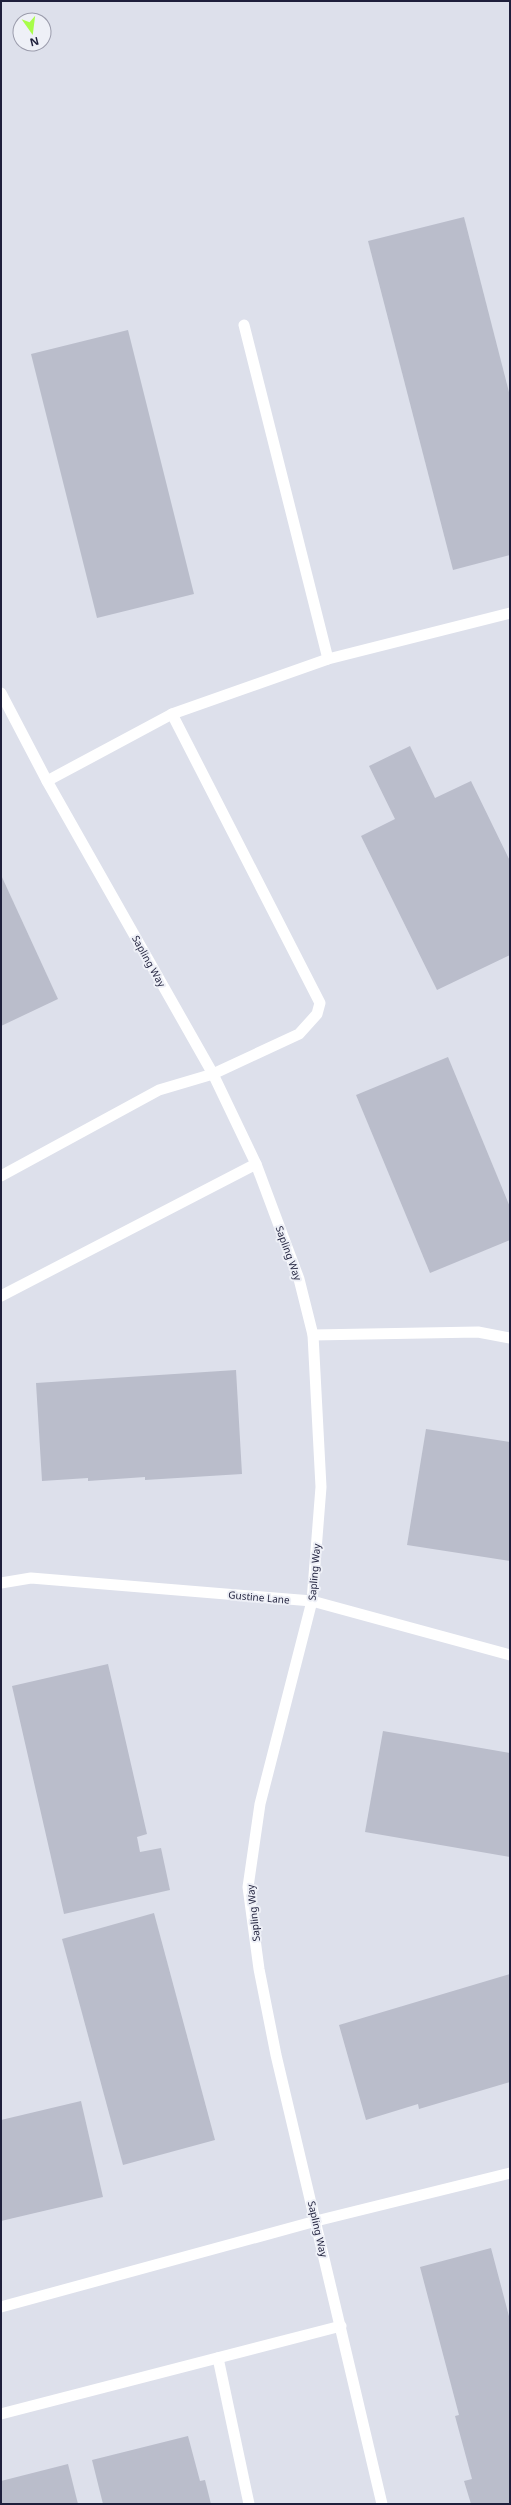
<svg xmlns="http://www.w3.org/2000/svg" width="511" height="2505" font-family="'Noto Sans',sans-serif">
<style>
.building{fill:#babdcb}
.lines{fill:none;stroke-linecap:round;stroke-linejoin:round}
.service{stroke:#fff;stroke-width:11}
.minor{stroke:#fff;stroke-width:11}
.labels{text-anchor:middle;stroke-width:4;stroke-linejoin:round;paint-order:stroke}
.street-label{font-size:10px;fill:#1e1f3b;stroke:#eef0f7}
</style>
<rect width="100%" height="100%" fill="#dde0eb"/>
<!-- building -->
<g class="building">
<path d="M 464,217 L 510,396 L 510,555 L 453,570 L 368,241 Z"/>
<path d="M 128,330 L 194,594 L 97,618 L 31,354 Z"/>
<path d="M 410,746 L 435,798 L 471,781 L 510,861 L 510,955 L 437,990 L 361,836 L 395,819 L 369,766 Z"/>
<path d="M 1,875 L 58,999 L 1,1026 Z"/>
<path d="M 448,1057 L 510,1207 L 510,1240 L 430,1273 L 356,1095 Z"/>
<path d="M 236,1370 L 242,1474 L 145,1480 L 145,1477 L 88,1481 L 88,1478 L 42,1481 L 36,1383 Z"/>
<path d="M 426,1429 L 510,1442 L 510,1561 L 407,1545 Z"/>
<path d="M 108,1664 L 147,1834 L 137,1837 L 140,1852 L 161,1848 L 170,1890 L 64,1914 L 12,1686 Z"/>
<path d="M 383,1731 L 510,1753 L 510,1857 L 365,1832 Z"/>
<path d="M 154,1913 L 215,2140 L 123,2165 L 62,1939 Z"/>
<path d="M 510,1974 L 510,2082 L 419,2109 L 418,2104 L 366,2120 L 339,2025 Z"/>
<path d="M 81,2101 L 103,2197 L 1,2221 L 1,2120 Z"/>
<path d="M 491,2248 L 510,2320 L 510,2504 L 471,2504 L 464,2481 L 472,2479 L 455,2416 L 459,2415 L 420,2267 Z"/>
<path d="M 188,2436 L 200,2481 L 205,2480 L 211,2504 L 103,2504 L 92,2460 Z"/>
<path d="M 68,2464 L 78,2504 L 1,2504 L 1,2481 Z"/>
</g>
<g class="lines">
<!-- service -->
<g class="service">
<path d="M 244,325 L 328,659"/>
<path d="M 47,781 L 172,714 L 328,659 L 510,613"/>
<path d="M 1,1176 L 159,1090 L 213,1074 L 299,1034 L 317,1014 L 320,1003 L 172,714"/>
<path d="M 1,1296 L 256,1164"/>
<path d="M 313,1335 L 478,1332 L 510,1338"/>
<path d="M 1,2307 L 316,2221 L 510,2173"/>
<path d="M 218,2358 L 249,2504"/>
<path d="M 1,2414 L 341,2326"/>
</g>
<!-- minor -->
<g class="minor">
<path d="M 1,693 L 47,781 L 213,1074 L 256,1164 L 299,1279 L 313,1335 L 321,1487 L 312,1601 L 260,1804 L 248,1887 L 259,1969 L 276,2055 L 382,2504"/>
<path d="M 1,1583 L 31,1578 L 312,1601 L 510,1655"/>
</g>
</g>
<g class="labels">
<!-- street labels -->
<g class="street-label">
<text transform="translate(149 961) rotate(61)" y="4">Sapling Way</text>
<text transform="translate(289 1253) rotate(70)" y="4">Sapling Way</text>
<text transform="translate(314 1572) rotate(-85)" y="4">Sapling Way</text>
<text transform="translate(259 1597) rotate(5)" y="4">Gustine Lane</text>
<text transform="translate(253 1913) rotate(-96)" y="4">Sapling Way</text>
<text transform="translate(318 2229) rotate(77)" y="4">Sapling Way</text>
</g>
</g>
<!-- border -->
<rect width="511" height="2505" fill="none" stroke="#1e1f3b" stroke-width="4"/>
<!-- north arrow -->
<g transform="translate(32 32) rotate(166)"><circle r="19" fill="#eef0f7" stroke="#9b9cac"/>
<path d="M0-3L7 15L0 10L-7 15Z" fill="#a8fd49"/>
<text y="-6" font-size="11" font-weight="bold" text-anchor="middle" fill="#1e1f3b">N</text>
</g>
</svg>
